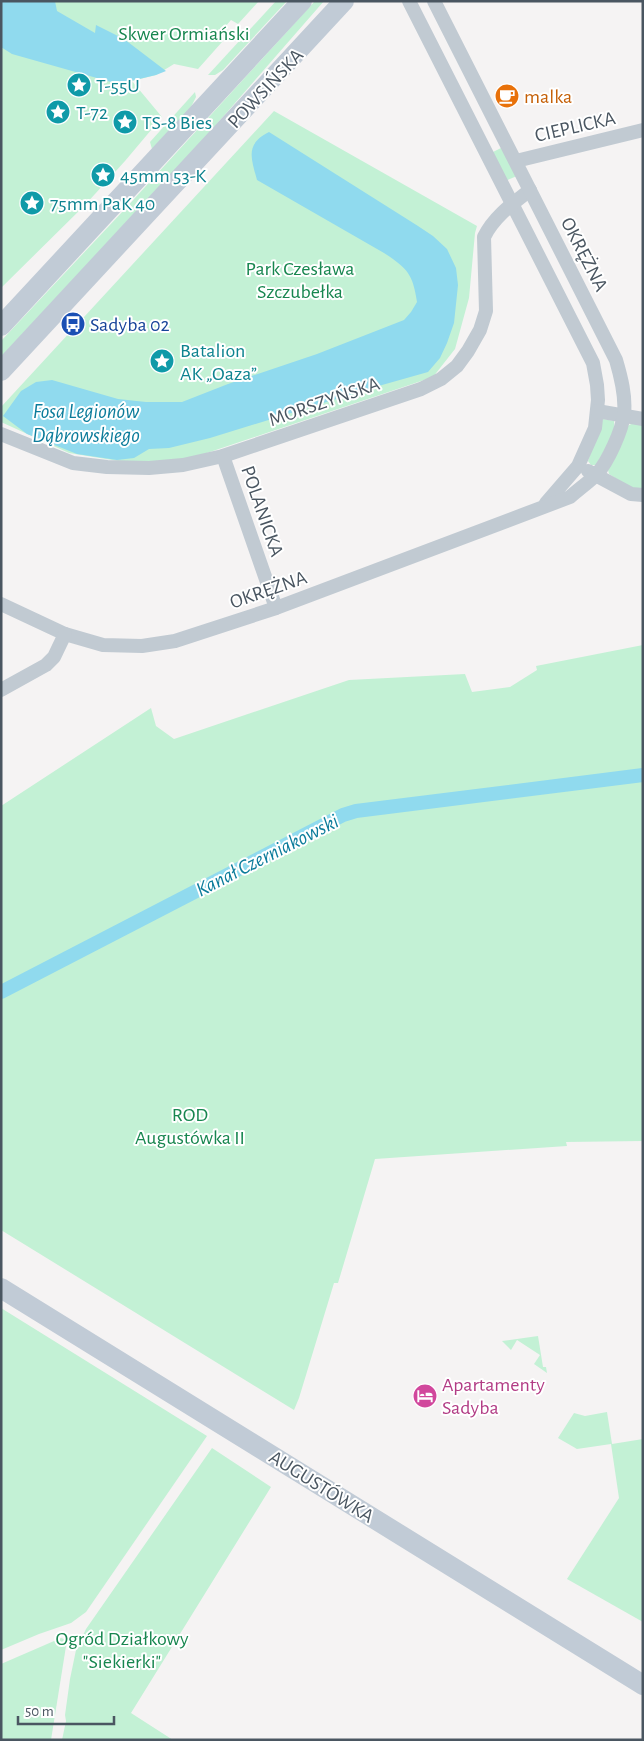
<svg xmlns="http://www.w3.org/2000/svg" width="644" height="1741" font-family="'Alegreya Sans',sans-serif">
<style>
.green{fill:#c3f1d5}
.water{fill:#90daee}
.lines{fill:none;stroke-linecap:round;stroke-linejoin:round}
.canal{stroke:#90daee;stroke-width:14}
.street{stroke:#c1cad2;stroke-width:14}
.secondary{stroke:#c1cbd6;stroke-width:20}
.labels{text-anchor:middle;stroke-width:4;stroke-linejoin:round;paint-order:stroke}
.park-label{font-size:20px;fill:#17864f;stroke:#fff}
.culture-label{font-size:20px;fill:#0d838f;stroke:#fff;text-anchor:start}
.street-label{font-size:20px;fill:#4a5661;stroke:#fff}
.food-label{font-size:20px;fill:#c56008;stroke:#fff;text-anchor:start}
.transit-label{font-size:20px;fill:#164399;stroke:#fff;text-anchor:start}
.hotel-label{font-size:20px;fill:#b23c85;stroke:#fff;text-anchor:start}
.water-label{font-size:21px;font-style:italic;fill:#0c7c9b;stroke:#fff}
</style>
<rect width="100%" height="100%" fill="#f5f3f3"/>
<!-- green -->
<g class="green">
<path d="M 1,1 L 259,1 L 238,24 L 231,20 L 225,27 L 230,33 L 198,69 L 174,64 L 156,75 L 132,81 L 162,117 L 125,161 L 85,205 L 1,288 Z"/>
<path d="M 276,1 L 287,1 L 223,70 L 215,75 L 208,75 Z"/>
<path d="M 315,1 L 324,1 L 208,134 L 1,357 L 1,341 L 124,210 Z"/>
<path d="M 195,92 L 196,97 L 191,107 L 152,149 L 150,142 Z"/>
<path d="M 274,111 L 477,226 L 475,233 L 469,298 L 455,349 L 433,377 L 186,460 L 143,465 L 69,453 L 1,422 L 1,407 Z"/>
<path d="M 503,147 L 517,176 L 505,181 L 491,153 Z"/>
<path d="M 603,419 L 614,421 C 616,435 603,452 596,465 L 591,465 L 588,461 L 589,458 Z"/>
<path d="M 634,423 L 643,425 L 643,490 L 631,488 L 609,474 L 608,470 L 625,430 L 629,425 Z"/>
<path d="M 643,645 L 643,1141 L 566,1142 L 567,1146 L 375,1159 L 338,1283 L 334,1283 L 299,1398 L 294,1410 L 1,1230 L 1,806 L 151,708 L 156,726 L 174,739 L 349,680 L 465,674 L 472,692 L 510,687 L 537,670 L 536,666 Z"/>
<path d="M 1,1308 L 207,1436 L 86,1612 L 71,1623 L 39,1634 L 1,1650 Z"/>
<path d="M 538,1336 L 543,1367 L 546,1367 L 547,1373 L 534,1364 L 540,1355 L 517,1340 L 511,1350 L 502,1341 Z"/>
<path d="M 607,1412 L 612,1444 L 643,1439 L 643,1622 L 567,1579 L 619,1498 L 611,1444 L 577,1449 L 558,1438 L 574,1413 L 585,1416 Z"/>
<path d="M 212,1448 L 271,1487 L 131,1713 L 173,1740 L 62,1740 L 66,1721 L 65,1715 L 70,1679 L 76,1650 L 86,1629 Z"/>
<path d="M 61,1638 L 67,1640 L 51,1740 L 1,1740 L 1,1664 Z"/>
</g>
<!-- water -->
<g class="water">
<path d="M 1,1 L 55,1 L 57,11 L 95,33 L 96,25 L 124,39 L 166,71 L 156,75 L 118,84 L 12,54 L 1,47 Z"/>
<path d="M 269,132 L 418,226 L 433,236 L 447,249 L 456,268 L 458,285 L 454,323 L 447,343 L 440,358 L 428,372 L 375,387 L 210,438 L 169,448 L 149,449 L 134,458 L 117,460 L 77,454 L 27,434 L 3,416 L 21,391 L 36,382 L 52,380 L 118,399 L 146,402 L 182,402 L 228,384 L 317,354 L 404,320 L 411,312 L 417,302 C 413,274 407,268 384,253 L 257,180 C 251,158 245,144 269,132 Z"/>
</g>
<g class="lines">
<!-- canal -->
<path class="canal" d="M 1,992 L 343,815 L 356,811 L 643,775"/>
<!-- street -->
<g class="street">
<path d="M 409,1 L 593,363 L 597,385 L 598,400 L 595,428 L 578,466 L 546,503"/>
<path d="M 516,161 L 643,130"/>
<path d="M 597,411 L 643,419"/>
<path d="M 1,434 L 73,463 L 107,467 L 149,468 L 183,465 L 223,456 L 421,389 L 441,379 L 457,366 L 468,351 L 480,330 L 486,311 L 484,237 C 494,217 512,204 530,190"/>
<path d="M 223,456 L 276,608"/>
<path d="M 588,471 L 631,494 L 643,495"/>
<path d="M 1,604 L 65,634 L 103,645 L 142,646 L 175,641 L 276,608 L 570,497 C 579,489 589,482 597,474 C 608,461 622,431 624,414 C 626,396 621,377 616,360 L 434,1"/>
<path d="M 1,690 L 46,665 L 54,657 L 65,634"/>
</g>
<!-- secondary -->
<g class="secondary">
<path d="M 1,326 L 302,1"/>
<path d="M 1,371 L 344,1"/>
<path d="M 1,1288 L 643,1685"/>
</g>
</g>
<!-- icons -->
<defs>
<symbol id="sight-disc" viewBox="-11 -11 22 22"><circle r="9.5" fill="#0f9aa8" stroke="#fff"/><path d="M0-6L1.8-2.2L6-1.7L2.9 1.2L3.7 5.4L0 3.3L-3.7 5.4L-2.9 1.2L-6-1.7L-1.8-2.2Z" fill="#fff"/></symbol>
<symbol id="cafe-disc" viewBox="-11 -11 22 22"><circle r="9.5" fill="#e8710a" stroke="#fff"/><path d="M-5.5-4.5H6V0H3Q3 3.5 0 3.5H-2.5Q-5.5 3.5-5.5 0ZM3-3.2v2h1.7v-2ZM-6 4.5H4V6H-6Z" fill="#fff"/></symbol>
<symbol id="bus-disc" viewBox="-11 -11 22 22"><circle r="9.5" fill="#1a4fb4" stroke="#fff"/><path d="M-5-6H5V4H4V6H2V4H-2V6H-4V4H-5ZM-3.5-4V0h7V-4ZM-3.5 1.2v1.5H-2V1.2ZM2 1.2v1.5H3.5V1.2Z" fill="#fff"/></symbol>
<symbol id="hotel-disc" viewBox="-11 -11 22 22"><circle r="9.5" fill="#d1479c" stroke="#fff"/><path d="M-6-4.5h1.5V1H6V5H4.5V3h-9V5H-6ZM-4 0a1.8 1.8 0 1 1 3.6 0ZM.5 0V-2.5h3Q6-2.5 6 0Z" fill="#fff"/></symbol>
</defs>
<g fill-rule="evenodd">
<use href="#sight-disc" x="65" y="71" width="28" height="28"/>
<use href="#cafe-disc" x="493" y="82" width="28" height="28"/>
<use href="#sight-disc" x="44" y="98" width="28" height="28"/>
<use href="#sight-disc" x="111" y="108" width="28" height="28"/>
<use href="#sight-disc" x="89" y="161" width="28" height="28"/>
<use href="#sight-disc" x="18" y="189" width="28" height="28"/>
<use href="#bus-disc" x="59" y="310" width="28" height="28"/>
<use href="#sight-disc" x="148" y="347" width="28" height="28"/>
<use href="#hotel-disc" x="411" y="1382" width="28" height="28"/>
</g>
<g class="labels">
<!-- park labels -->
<g class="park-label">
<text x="184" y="40">Skwer Ormiański</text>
<text x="300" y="275">Park Czesława<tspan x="300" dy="23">Szczubełka</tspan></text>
<text x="190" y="1121">ROD<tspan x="190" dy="23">Augustówka II</tspan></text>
<text x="122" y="1645">Ogród Działkowy<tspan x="122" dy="23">"Siekierki"</tspan></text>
</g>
<!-- culture labels -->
<g class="culture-label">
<text x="96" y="92">T-55U</text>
<text x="76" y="119">T-72</text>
<text x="142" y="129">TS-8 Bies</text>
<text x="120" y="182">45mm 53-K</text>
<text x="50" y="210">75mm PaK 40</text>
<text x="180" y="357">Batalion<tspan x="180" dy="23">AK „Oaza”</tspan></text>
</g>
<!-- street labels -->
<g class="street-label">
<text transform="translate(265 88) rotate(-47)" y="7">POWSIŃSKA</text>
<text transform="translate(575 126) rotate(-13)" y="7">CIEPLICKA</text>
<text transform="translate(585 254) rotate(63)" y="7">OKRĘŻNA</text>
<text transform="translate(324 401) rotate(-19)" y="7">MORSZYŃSKA</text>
<text transform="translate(263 511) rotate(71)" y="7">POLANICKA</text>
<text transform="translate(268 589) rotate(-19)" y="7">OKRĘŻNA</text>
<text transform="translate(322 1486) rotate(32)" y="7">AUGUSTÓWKA</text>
</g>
<!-- food labels -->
<g class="food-label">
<text x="524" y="103">malka</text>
</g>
<!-- transit labels -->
<g class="transit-label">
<text x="90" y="331">Sadyba 02</text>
</g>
<!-- hotel labels -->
<g class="hotel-label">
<text x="442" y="1391">Apartamenty<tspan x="442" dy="23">Sadyba</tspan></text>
</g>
<!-- water labels -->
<g class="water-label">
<text x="86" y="418">Fosa Legionów<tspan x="86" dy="24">Dąbrowskiego</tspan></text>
<text transform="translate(267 855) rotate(-27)" y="7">Kanał Czerniakowski</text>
</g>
</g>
<!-- border -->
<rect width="644" height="1741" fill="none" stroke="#4a5661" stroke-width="5"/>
<!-- scale -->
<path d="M18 1716v8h96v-8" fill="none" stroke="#4a5661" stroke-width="2.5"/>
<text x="25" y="1716" font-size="15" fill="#4a5661" stroke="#ffffff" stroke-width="4" paint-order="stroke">50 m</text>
</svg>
